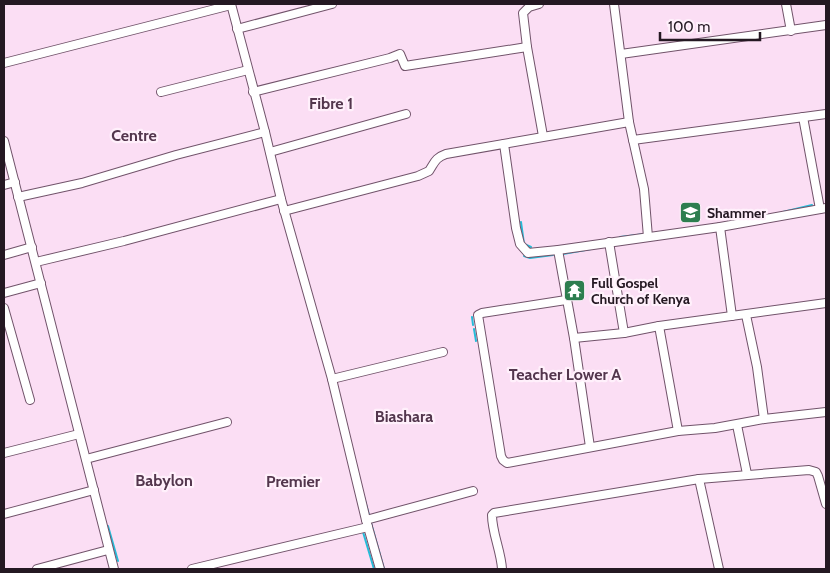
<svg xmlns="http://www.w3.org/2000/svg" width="830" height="573" font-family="Cabin,sans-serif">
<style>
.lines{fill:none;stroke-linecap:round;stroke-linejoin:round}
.stream{stroke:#24bcd8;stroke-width:2}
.minor-casing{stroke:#71536a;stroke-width:10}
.minor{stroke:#fff;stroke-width:8}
.labels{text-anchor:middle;stroke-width:4.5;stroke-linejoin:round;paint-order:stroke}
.poi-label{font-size:14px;font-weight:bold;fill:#241822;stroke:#fff0fb;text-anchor:start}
.quarter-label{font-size:16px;font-weight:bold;fill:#53364d;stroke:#fff0fb}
</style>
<rect width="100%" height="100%" fill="#fbdef4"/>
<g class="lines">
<!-- stream -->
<g class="stream">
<path d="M 783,212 L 812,205"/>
<path d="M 521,222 L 524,244 L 531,247"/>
<path d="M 620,237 L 645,234"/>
<path d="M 524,256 L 530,258 L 553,255"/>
<path d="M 563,259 L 563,254 L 591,249"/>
<path d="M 472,317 L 473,325"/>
<path d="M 474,329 L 476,341"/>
<path d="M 364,497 L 369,515"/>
<path d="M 371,523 L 384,569"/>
<path d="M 108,526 L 118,561"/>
<path d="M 363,532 L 374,569"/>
</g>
<defs>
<g id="minor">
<path d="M 231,4 L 265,132 L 281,199 L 332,379 L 366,520 L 380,569"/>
<path d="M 539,4 L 529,7 L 523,13 L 527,47 L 543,136"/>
<path d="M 614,4 L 629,122 L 644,189 L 648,237"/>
<path d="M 786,4 L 791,31"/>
<path d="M 237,29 L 332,4"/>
<path d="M 621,54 L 826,25"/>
<path d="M 4,63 L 231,5"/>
<path d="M 161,92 L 248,70"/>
<path d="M 253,92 L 390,58 L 400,54 L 405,66 L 527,47"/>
<path d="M 803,117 L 820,209"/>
<path d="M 633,140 L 826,114"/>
<path d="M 4,141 L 114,569"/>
<path d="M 504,144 L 516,228 L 520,244 L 528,253 L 558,250 L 720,227 L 826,208"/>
<path d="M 270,152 L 406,114"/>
<path d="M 4,185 L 15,182"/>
<path d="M 18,197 L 82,183 L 176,155 L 265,132"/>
<path d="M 284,211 L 418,176 L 429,171 C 435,162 435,158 446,154 L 629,122"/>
<path d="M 720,227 L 732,316"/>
<path d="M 609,242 L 624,333"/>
<path d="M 558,250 L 574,338 L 590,447"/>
<path d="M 4,255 L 32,247"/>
<path d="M 36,262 L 124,241 L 281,199"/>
<path d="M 4,293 L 41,283"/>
<path d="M 566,300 L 482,313 L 478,315 L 501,456 L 503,460 L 507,463 L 678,431 L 715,428 L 764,419 L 826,412"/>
<path d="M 4,308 L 30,400"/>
<path d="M 746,315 L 757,367 L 764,419"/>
<path d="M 659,326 L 678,431"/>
<path d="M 574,338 L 624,333 L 659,326 L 826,303"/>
<path d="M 332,379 L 443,352"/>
<path d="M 737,425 L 747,474"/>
<path d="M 4,453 L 79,434"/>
<path d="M 86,459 L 227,422"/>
<path d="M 699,479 L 719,569"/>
<path d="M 4,514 L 94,490"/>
<path d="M 366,520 L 473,491"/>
<path d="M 37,569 L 108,550"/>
<path d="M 192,569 L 368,527"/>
<path d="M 502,569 C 501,551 492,533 492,515 L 494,513 L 699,479 L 809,470 L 816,472 L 818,476 L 826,504"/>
</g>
</defs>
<!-- minor casing -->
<use href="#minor" class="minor-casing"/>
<!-- minor -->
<use href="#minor" class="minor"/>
</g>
<!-- icons -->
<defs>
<symbol id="school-square" viewBox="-11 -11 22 22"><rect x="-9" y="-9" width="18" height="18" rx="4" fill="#2d7e4f" stroke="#fff0fb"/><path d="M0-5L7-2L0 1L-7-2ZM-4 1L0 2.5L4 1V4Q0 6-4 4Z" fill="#fff"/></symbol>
<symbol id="temple-square" viewBox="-11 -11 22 22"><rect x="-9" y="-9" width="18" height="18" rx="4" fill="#2d7e4f" stroke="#fff0fb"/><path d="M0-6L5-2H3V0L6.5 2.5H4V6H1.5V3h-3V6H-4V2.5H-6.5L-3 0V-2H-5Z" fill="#fff"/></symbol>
</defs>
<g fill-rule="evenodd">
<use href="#school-square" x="678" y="200" width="25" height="25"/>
<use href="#temple-square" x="562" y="278" width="25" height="25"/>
</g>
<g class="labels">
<!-- poi labels -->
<g class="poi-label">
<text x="707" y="218">Shammer</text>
<text x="591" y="288">Full Gospel<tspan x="591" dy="16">Church of Kenya</tspan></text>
</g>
<!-- quarter labels -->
<g class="quarter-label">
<text x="331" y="109">Fibre 1</text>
<text x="134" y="141">Centre</text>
<text x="565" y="380">Teacher Lower A</text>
<text x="404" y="422">Biashara</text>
<text x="164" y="486">Babylon</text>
<text x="293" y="487">Premier</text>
</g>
</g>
<!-- border -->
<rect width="830" height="573" fill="none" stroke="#241822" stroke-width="10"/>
<!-- scale -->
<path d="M660 32v8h100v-8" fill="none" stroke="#241822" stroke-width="2.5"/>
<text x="668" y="32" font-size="15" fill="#241822" stroke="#fff0fb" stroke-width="4" paint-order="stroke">100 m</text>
</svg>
